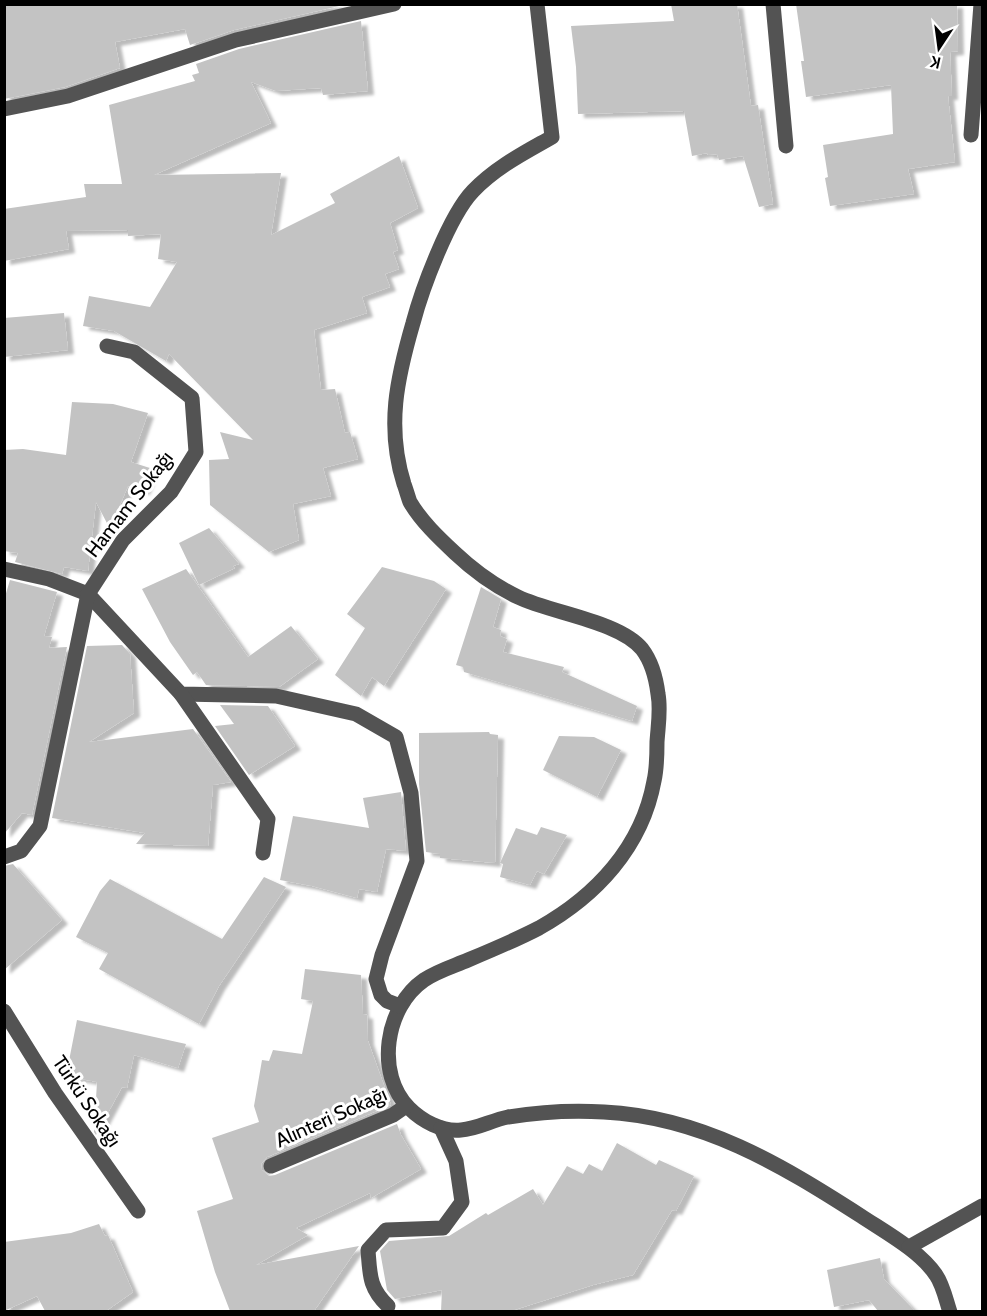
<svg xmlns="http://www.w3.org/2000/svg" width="987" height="1316" font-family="Cabin,sans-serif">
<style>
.building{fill:#c3c3c3;filter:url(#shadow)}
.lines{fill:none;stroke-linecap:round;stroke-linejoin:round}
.minor{stroke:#535353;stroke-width:15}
.labels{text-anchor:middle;stroke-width:6;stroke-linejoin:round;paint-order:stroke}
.street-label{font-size:20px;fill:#000;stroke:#fff}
</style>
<defs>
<filter id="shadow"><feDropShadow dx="6" dy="4" stdDeviation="1.5" flood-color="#0004"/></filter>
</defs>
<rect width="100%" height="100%" fill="#fff"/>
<!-- building -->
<g class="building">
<path d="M 4,4 L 348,4 L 234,30 L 190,45 L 185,29 L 115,42 L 120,68 L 65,87 L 4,99 Z"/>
<path d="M 671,4 L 737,4 L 751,106 L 758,105 L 773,204 L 759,207 L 743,156 L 719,160 L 717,154 L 708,155 L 707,153 L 692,156 L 684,111 L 578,114 L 576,67 L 571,26 L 674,21 Z"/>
<path d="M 796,4 L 957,4 L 958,51 L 950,52 L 952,96 L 948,96 L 955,162 L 908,169 L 914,194 L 830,206 L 825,178 L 828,177 L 823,145 L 893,134 L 891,85 L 806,97 L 801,61 L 804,61 Z"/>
<path d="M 361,21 L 368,91 L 323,95 L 321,88 L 276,91 L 251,82 L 271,123 L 154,175 L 281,173 L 271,235 L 335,203 L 330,194 L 399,156 L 418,208 L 390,223 L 398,250 L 393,252 L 399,269 L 385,274 L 390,287 L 362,297 L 367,313 L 314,330 L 321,390 L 335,389 L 345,433 L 350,432 L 358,459 L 323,468 L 331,496 L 293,504 L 299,540 L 269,552 L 210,505 L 209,460 L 229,459 L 220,432 L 253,440 L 169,354 L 166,361 L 114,331 L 83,326 L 89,296 L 150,307 L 177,262 L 158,259 L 161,234 L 128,236 L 128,230 L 66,231 L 69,249 L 4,261 L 4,209 L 86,197 L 84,184 L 122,184 L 109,105 L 195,81 L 192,75 L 199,73 L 196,64 L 239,49 Z"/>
<path d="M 64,313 L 68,350 L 4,357 L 4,318 Z"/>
<path d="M 72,402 L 113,404 L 148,413 L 131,462 L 153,469 L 144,491 L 128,486 L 110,529 L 96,502 L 88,571 L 64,567 L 62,574 L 15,562 L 18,553 L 4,551 L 4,450 L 23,449 L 66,455 Z"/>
<path d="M 209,528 L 239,564 L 233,566 L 235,568 L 199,585 L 179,543 Z"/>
<path d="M 382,567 L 434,581 L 446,589 L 384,686 L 372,677 L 361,696 L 335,675 L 365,628 L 347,614 Z"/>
<path d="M 186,569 L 248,657 L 291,626 L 318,659 L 279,687 L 206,685 L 197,672 L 193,675 L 170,642 L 142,589 Z"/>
<path d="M 10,580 L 57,592 L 44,636 L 52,637 L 49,648 L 67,647 L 32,815 L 22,813 L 4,834 L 4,600 Z"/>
<path d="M 481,587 L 501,599 L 493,627 L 501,630 L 500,636 L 507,639 L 503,652 L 564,667 L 562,672 L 637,706 L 632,721 L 464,672 L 463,667 L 456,665 Z"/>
<path d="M 122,645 L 130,654 L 134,713 L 89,742 L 193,729 L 231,782 L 213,785 L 208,846 L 136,844 L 145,833 L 52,818 L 87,646 Z"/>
<path d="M 220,705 L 268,706 L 295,746 L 249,775 L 215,726 L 234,724 Z"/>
<path d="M 489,732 L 490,734 L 498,735 L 495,863 L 440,858 L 440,854 L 426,852 L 419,784 L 419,733 Z"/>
<path d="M 559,736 L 594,737 L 621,750 L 597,797 L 543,770 Z"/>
<path d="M 401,792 L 406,851 L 386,849 L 377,892 L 359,889 L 357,898 L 312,886 L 280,880 L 293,816 L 369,828 L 363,798 Z"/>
<path d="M 541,827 L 567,835 L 544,874 L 537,871 L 530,885 L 500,877 L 503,864 L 500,863 L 516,828 L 537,835 Z"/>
<path d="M 13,864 L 62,920 L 4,970 L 4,866 Z"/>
<path d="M 264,877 L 286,887 L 219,986 L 199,1024 L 99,969 L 108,953 L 76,937 L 100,891 L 110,879 L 222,939 Z"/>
<path d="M 305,969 L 361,975 L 363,1014 L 367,1015 L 368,1041 L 391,1105 L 267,1157 L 261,1164 L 262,1170 L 269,1176 L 275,1175 L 397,1124 L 401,1135 L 421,1169 L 371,1198 L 370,1193 L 296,1228 L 308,1235 L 256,1265 L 359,1246 L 314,1311 L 230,1311 L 215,1272 L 197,1211 L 233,1199 L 212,1138 L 259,1122 L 254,1106 L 262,1060 L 269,1061 L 273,1050 L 302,1054 L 313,1001 L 301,999 Z"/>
<path d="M 77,1020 L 186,1044 L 178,1068 L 134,1055 L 127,1088 L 122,1087 L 96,1135 L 94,1132 L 97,1082 L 66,1076 Z"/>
<path d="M 617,1143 L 656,1165 L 659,1160 L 694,1176 L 676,1211 L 672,1210 L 633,1275 L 593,1285 L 511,1311 L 441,1311 L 442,1290 L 395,1299 L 387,1290 L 380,1251 L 389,1241 L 449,1236 L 486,1213 L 488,1215 L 533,1189 L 543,1205 L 567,1166 L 583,1174 L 589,1164 L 602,1171 Z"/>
<path d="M 99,1224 L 105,1236 L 108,1235 L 133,1292 L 106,1311 L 45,1311 L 37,1296 L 4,1311 L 4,1242 L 71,1233 Z"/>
<path d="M 880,1258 L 884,1279 L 915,1311 L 878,1311 L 869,1300 L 834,1307 L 827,1270 Z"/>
</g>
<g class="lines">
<!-- minor -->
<g class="minor">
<path d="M 537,4 L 552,137 C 524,153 496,167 473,191 C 449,216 422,289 413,323 C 397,378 386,427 404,484 C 405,486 409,500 410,502 C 421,521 439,538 455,553 C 473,570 495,586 518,597 C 551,613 619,621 642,649 C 652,662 656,678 658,694 C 661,710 658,726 657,742 C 657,755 657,768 654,781 C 642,847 596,896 539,928 C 516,940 492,950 468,960 C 454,966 437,971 424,980 C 385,1007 375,1074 409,1108 C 422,1121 442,1132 461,1130 C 477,1129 492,1120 508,1117 C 539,1112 572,1110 604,1112 C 702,1117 780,1164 861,1216 C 885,1232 920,1251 936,1275 C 943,1285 946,1300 950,1312"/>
<path d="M 773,4 L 786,146"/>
<path d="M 4,109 L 68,96 L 236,40 L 394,4"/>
<path d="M 971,135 L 981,4"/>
<path d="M 4,569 L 49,579 L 88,594 L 181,694 L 276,696 L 356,714 L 396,737 L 411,793 L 417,861 L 382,955 L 376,979 L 381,995 L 387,1001 L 400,1006"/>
<path d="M 181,694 L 268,819 L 263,853"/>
<path d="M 4,857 L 21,851 L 40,826 L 88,594 L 123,540 L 171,492 L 196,452 L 192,398 L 134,352 L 107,346"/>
<path d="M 4,1011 L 55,1093 L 138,1211"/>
<path d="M 271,1166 L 393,1115 L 406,1106"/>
<path d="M 909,1247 L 982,1206"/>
<path d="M 388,1306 C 369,1288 370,1275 368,1250 L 386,1230 L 443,1228 L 462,1202 L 456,1161 L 441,1128"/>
</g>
</g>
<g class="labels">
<!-- street labels -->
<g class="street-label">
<text transform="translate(129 504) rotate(-52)" y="7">Hamam Sokağı</text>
<text transform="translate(87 1101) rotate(56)" y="7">Türkü Sokağı</text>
<text transform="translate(331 1117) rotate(-24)" y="7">Alınteri Sokağı</text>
</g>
</g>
<!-- border -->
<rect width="987" height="1316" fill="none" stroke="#000000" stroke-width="12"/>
<!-- north arrow -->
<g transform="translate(939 48) rotate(193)" stroke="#ffffff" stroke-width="4.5" paint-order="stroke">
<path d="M0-4.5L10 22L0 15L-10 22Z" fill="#000000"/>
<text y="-9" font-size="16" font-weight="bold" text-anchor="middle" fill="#000000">K</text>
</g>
</svg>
